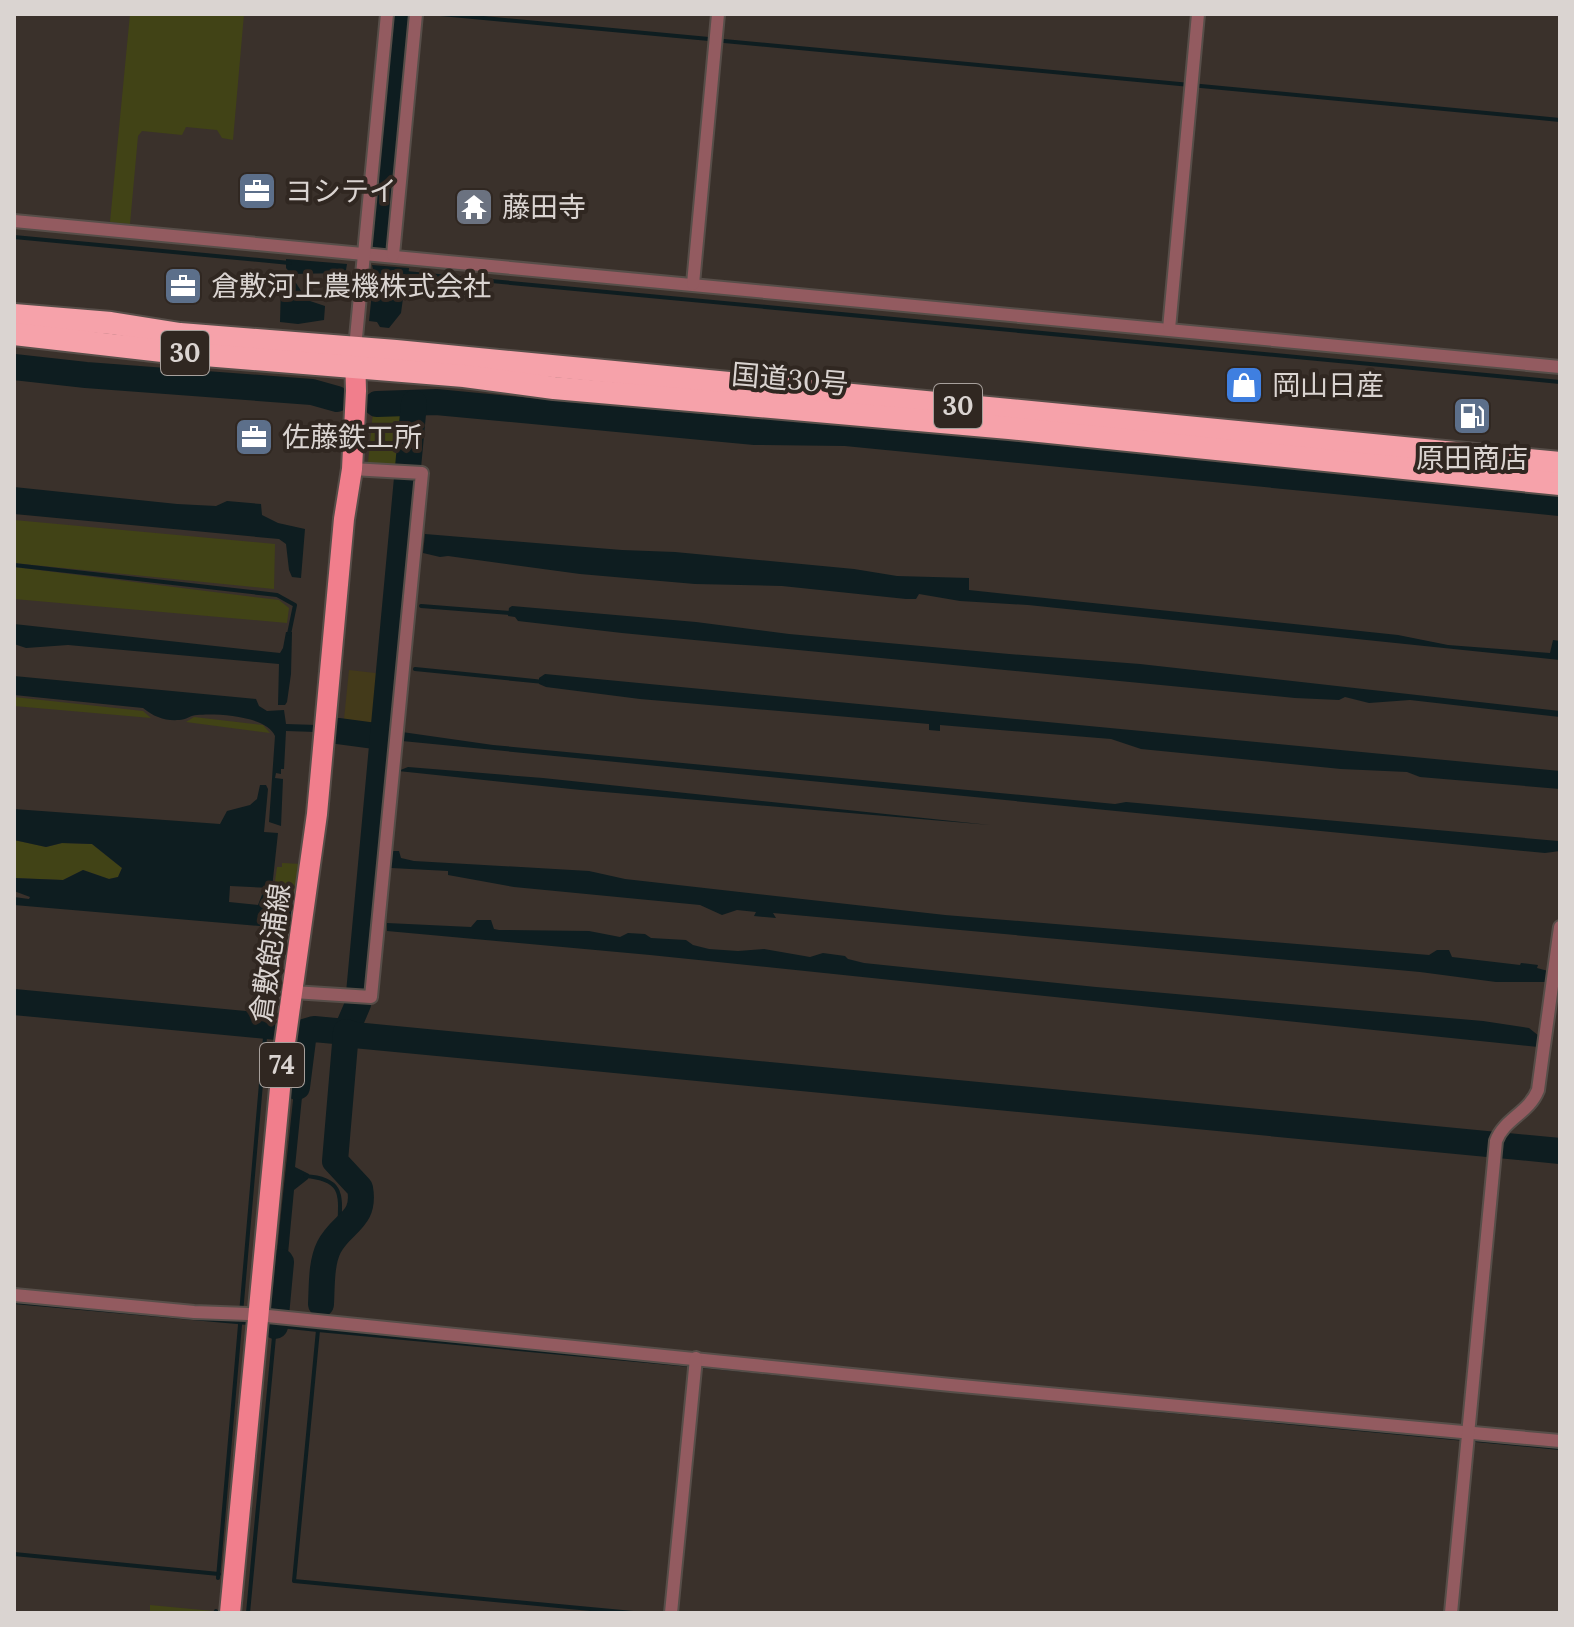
<svg xmlns="http://www.w3.org/2000/svg" width="1574" height="1627" font-family="Lora,'Noto Sans JP',serif">
<style>
.green{fill:#414316}
.sand{fill:#433a1a}
.water{fill:#0e1d20}
.lines{fill:none;stroke-linecap:round;stroke-linejoin:round}
.stream{stroke:#0e1d20;stroke-width:4}
.river{stroke:#0e1d20;stroke-width:26}
.street-casing{stroke:#574e49;stroke-width:16}
.primary-casing{stroke:#574e49;stroke-width:24}
.highway-casing{stroke:#574e49;stroke-width:26}
.street{stroke:#935b60;stroke-width:12}
.primary{stroke:#f17e8c;stroke-width:20}
.highway{stroke:#f6a2aa;stroke-width:22}
.labels{text-anchor:middle;stroke-width:8;stroke-linejoin:round;paint-order:stroke}
.shield{fill:#302721;stroke:#a7a09c;stroke-width:2}
.shield-label{font-size:26px;font-weight:bold;fill:#dad4d1}
.poi-label{font-size:28px;fill:#dad4d1;stroke:#302721;text-anchor:start}
.street-label{font-size:28px;fill:#dad4d1;stroke:#302721}
</style>
<rect width="100%" height="100%" fill="#3a312b"/>
<!-- green -->
<g class="green">
<path d="M 130,14 L 244,14 L 233,140 L 222,138 L 217,130 L 186,127 L 182,135 L 142,131 L 138,136 L 130,224 L 110,222 Z"/>
<path d="M 373,412 L 407,417 L 402,467 L 368,463 Z"/>
<path d="M 14,520 L 275,544 L 274,589 L 14,563 Z"/>
<path d="M 14,567 L 279,600 L 289,608 L 287,623 L 14,599 Z"/>
<path d="M 14,697 L 143,711 L 151,718 L 14,706 Z"/>
<path d="M 194,717 L 263,725 L 270,733 L 186,722 Z"/>
<path d="M 14,840 L 46,847 L 62,843 L 92,844 L 122,868 L 118,877 L 109,879 L 83,870 L 63,880 L 14,878 Z"/>
<path d="M 282,863 L 302,864 L 299,891 L 274,888 L 277,867 L 282,867 Z"/>
<path d="M 150,1605 L 213,1611 L 213,1613 L 150,1613 Z"/>
</g>
<!-- sand -->
<path class="sand" d="M 349,670 L 384,674 L 378,733 L 343,729 Z"/>
<!-- water -->
<g class="water">
<path d="M 286,259 L 347,264 L 346,270 L 343,273 L 291,274 L 286,268 Z"/>
<path d="M 372,265 L 409,268 L 408,280 L 405,283 L 401,313 L 389,328 L 380,327 L 377,322 L 369,321 L 374,274 Z"/>
<path d="M 287,283 L 296,283 L 307,300 L 325,306 L 324,320 L 298,324 L 280,322 L 281,286 Z"/>
<path d="M 14,487 L 177,504 L 216,506 L 227,501 L 261,504 L 262,515 L 278,523 L 305,529 L 301,578 L 292,577 L 289,570 L 286,544 L 279,539 L 14,514 Z"/>
<path d="M 425,534 L 622,550 L 675,552 L 854,569 L 897,576 L 969,578 L 969,590 L 1398,635 L 1448,645 L 1550,653 L 1553,640 L 1560,641 L 1560,660 L 1028,605 L 960,601 L 919,594 L 916,599 L 906,599 L 782,586 L 695,584 L 580,574 L 448,556 L 440,557 L 423,553 Z"/>
<path d="M 512,606 L 696,622 L 789,634 L 1009,654 L 1140,664 L 1560,711 L 1560,717 L 1410,700 L 1369,703 L 1345,697 L 1339,700 L 1295,698 L 622,633 L 518,621 L 515,617 L 508,616 L 509,608 Z"/>
<path d="M 14,624 L 280,653 L 283,648 L 286,632 L 292,632 L 291,674 L 287,702 L 285,705 L 278,705 L 279,664 L 68,645 L 26,648 L 14,644 Z"/>
<path d="M 545,674 L 1560,771 L 1560,789 L 1420,777 L 1407,772 L 1341,769 L 1141,749 L 1111,739 L 940,725 L 940,731 L 929,730 L 929,724 L 640,699 L 546,687 L 539,684 L 539,678 Z"/>
<path d="M 14,676 L 256,699 L 259,706 L 267,711 L 284,710 L 286,724 L 317,725 L 316,732 L 286,731 L 284,769 L 281,769 L 281,774 L 276,773 L 275,778 L 283,779 L 281,826 L 269,822 L 275,736 C 267,716 217,713 197,715 C 191,715 186,720 179,720 C 165,721 154,717 143,708 L 14,695 Z"/>
<path d="M 402,732 L 493,745 L 1115,804 L 1126,802 L 1558,841 L 1560,851 L 1545,853 L 402,741 Z"/>
<path d="M 408,767 L 543,778 L 990,825 L 581,790 L 398,771 Z"/>
<path d="M 260,785 L 266,785 L 268,789 L 264,832 L 278,833 L 272,888 L 230,886 L 229,902 L 258,905 L 263,892 L 295,897 L 290,925 L 264,923 L 260,926 L 14,905 L 14,897 L 29,899 L 30,897 L 14,891 L 14,878 L 63,880 L 83,870 L 109,879 L 118,877 L 122,868 L 92,844 L 62,843 L 46,847 L 14,840 L 14,809 L 220,824 L 227,811 L 250,805 L 257,799 Z"/>
<path d="M 391,851 L 399,851 L 401,858 L 414,861 L 589,871 L 625,879 L 945,915 L 1429,955 L 1437,950 L 1449,950 L 1452,957 L 1520,965 L 1521,963 L 1538,965 L 1537,968 L 1548,971 L 1546,982 L 1496,982 L 1420,972 L 773,913 L 776,918 L 754,916 L 756,912 L 737,910 L 722,915 L 700,905 L 514,887 L 448,875 L 448,871 L 391,868 Z"/>
<path d="M 477,920 L 491,920 L 494,929 L 499,930 L 589,931 L 620,937 L 628,933 L 645,934 L 651,938 L 686,940 L 693,945 L 709,949 L 738,951 L 764,949 L 810,957 L 823,953 L 845,956 L 848,959 L 864,963 L 1096,987 L 1483,1021 L 1529,1028 L 1539,1036 L 1538,1047 L 650,955 L 387,931 L 387,923 L 471,927 Z"/>
<path d="M 298,1053 L 304,1054 L 306,1057 L 295,1167 L 309,1174 L 308,1179 L 294,1190 L 286,1275 L 283,1275 L 282,1294 L 276,1294 L 276,1260 Z"/>
<path d="M 328,1269 L 323,1317 L 317,1317 L 310,1305 L 311,1278 L 317,1275 L 317,1270 Z"/>
</g>
<g class="lines">
<!-- stream -->
<g class="stream">
<path d="M 441,14 L 709,39"/>
<path d="M 724,41 L 1560,120"/>
<path d="M 14,237 L 290,263"/>
<path d="M 406,273 L 1560,382"/>
<path d="M 280,389 L 281,381"/>
<path d="M 402,541 L 407,541"/>
<path d="M 14,565 L 277,595 L 295,605 L 289,634"/>
<path d="M 396,603 L 401,604"/>
<path d="M 421,606 L 510,613"/>
<path d="M 390,666 L 394,666"/>
<path d="M 415,669 L 544,682"/>
<path d="M 383,735 L 387,735"/>
<path d="M 380,768 L 384,768"/>
<path d="M 371,864 L 376,864"/>
<path d="M 366,924 L 371,924"/>
<path d="M 305,1176 C 347,1179 340,1198 339,1233"/>
<path d="M 14,1302 L 248,1323"/>
<path d="M 271,1325 L 318,1330"/>
<path d="M 701,1366 L 794,1375"/>
<path d="M 1157,1410 L 1560,1448"/>
<path d="M 14,1554 L 219,1574"/>
<path d="M 218,1578 L 266,1026"/>
<path d="M 215,1613 L 216,1611"/>
<path d="M 248,1613 L 275,1326"/>
<path d="M 633,1613 L 294,1581 L 318,1330 L 690,1365"/>
</g>
<!-- river -->
<g class="river">
<path d="M 383,240 L 405,14"/>
<path d="M 14,367 L 86,375 L 312,392 L 337,399"/>
<path d="M 377,404 L 436,402 L 755,432 L 846,433 L 1560,503"/>
<path d="M 338,731 L 383,737"/>
<path d="M 14,1002 L 277,1027"/>
<path d="M 297,1087 L 304,1032 L 314,1029 L 346,1032 L 358,1004 L 414,403"/>
<path d="M 321,1304 C 322,1285 321,1263 329,1247 C 342,1222 366,1221 360,1188 L 335,1161 L 346,1032 L 354,1035 L 1560,1151"/>
<path d="M 275,1326 L 281,1262"/>
</g>
<defs>
<g id="street">
<path d="M 14,221 L 1560,367"/>
<path d="M 393,255 L 416,14"/>
<path d="M 693,284 L 718,14"/>
<path d="M 1169,329 L 1198,14"/>
<path d="M 355,348 L 387,14"/>
<path d="M 293,992 L 371,997 L 422,473 L 352,469"/>
<path d="M 14,1295 L 194,1312 L 248,1314 L 951,1385 L 1560,1441"/>
<path d="M 671,1613 L 696,1358"/>
<path d="M 1451,1613 L 1496,1141 C 1504,1119 1529,1113 1538,1090 L 1560,927"/>
</g>
<path id="primary" d="M 230,1613 L 283,1057 L 317,814 L 344,519 L 352,469 L 356,391 L 355,352"/>
<g id="highway">
<path d="M 14,315 L 111,323 L 180,334 L 396,351 L 1560,463"/>
<path d="M 14,334 L 180,353 L 464,376 L 554,388 L 1009,428 L 1560,484"/>
</g>
</defs>
<!-- street casing -->
<use href="#street" class="street-casing"/>
<!-- primary casing -->
<use href="#primary" class="primary-casing"/>
<!-- highway casing -->
<use href="#highway" class="highway-casing"/>
<!-- street -->
<use href="#street" class="street"/>
<!-- primary -->
<use href="#primary" class="primary"/>
<!-- highway -->
<use href="#highway" class="highway"/>
</g>
<!-- icons -->
<defs>
<symbol id="office-square" viewBox="-11 -11 22 22"><rect x="-9" y="-9" width="18" height="18" rx="4" fill="#5c6f8a" stroke="#302721"/><path d="M-6-3h4V-5.5h4V-3h4V5H-6ZM-1-4.5V-3h2v-1.5ZM-6 0V1H6V0Z" fill="#fff"/></symbol>
<symbol id="temple-square" viewBox="-11 -11 22 22"><rect x="-9" y="-9" width="18" height="18" rx="4" fill="#6b7280" stroke="#302721"/><path d="M0-6L5-2H3V0L6.5 2.5H4V6H1.5V3h-3V6H-4V2.5H-6.5L-3 0V-2H-5Z" fill="#fff"/></symbol>
<symbol id="shop-square" viewBox="-11 -11 22 22"><rect x="-9" y="-9" width="18" height="18" rx="4" fill="#3f7fe0" stroke="#302721"/><path d="M-5-2.5h2.3a2.7 3.5 0 0 1 5.4 0H5L5.5 6h-11ZM-1.5-2.5h3a1.5 2.3 0 0 0-3 0Z" fill="#fff"/></symbol>
<symbol id="fuel-square" viewBox="-11 -11 22 22"><rect x="-9" y="-9" width="18" height="18" rx="4" fill="#5c6f8a" stroke="#302721"/><path d="M-5.5-6h7V0h2V4h1.3V-2.5L3-4.5l.8-.8L6-3V5H2.5V1h-1V6h-7ZM-4.2-4.7v3.2H.2V-4.7Z" fill="#fff"/></symbol>
</defs>
<g fill-rule="evenodd">
<use href="#office-square" x="235" y="169" width="44" height="44"/>
<use href="#temple-square" x="452" y="185" width="44" height="44"/>
<use href="#office-square" x="161" y="264" width="44" height="44"/>
<use href="#shop-square" x="1222" y="363" width="44" height="44"/>
<use href="#fuel-square" x="1450" y="394" width="44" height="44"/>
<use href="#office-square" x="232" y="415" width="44" height="44"/>
</g>
<g class="labels">
<!-- shield labels -->
<g class="shield">
<rect x="161" y="331" width="48" height="44" rx="6"/>
<rect x="934" y="384" width="48" height="44" rx="6"/>
<rect x="260" y="1043" width="44" height="44" rx="6"/>
</g>
<g class="shield-label">
<text x="185" y="362">30</text>
<text x="958" y="415">30</text>
<text x="282" y="1074">74</text>
</g>
<!-- poi labels -->
<g class="poi-label">
<text x="285" y="201">ヨシテイ</text>
<text x="502" y="217">藤田寺</text>
<text x="211" y="296">倉敷河上農機株式会社</text>
<text x="1272" y="395">岡山日産</text>
<text x="282" y="447">佐藤鉄工所</text>
<text x="1472" y="468" text-anchor="middle">原田商店</text>
</g>
<!-- street labels -->
<g class="street-label">
<text transform="translate(790 379) rotate(5)" y="10">国道30号</text>
<text transform="translate(270 953) rotate(-82)" y="10">倉敷飽浦線</text>
</g>
</g>
<!-- border -->
<rect width="1574" height="1627" fill="none" stroke="#dad4d1" stroke-width="32"/>
</svg>
